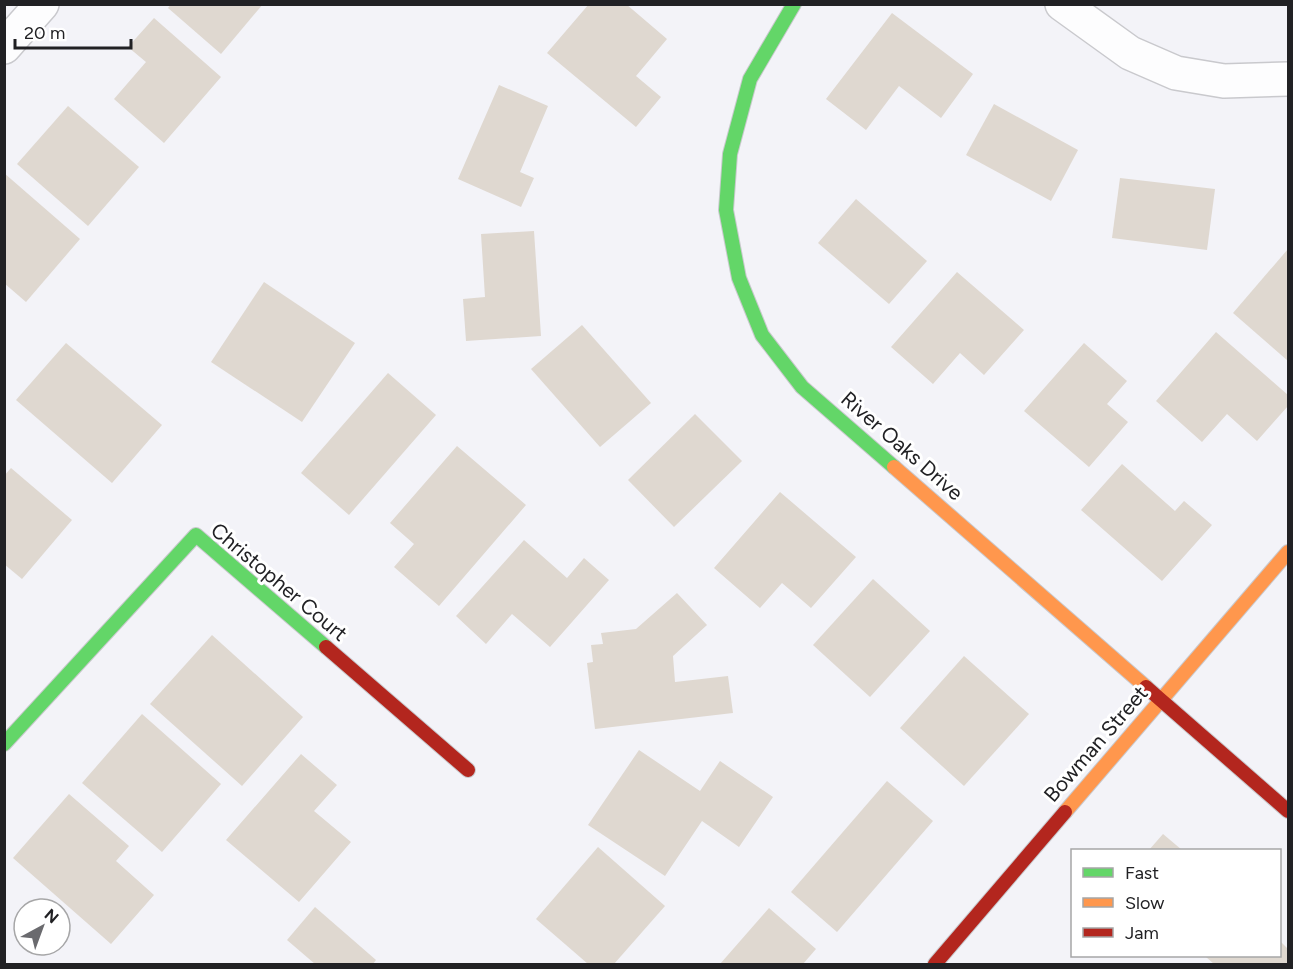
<svg xmlns="http://www.w3.org/2000/svg" width="1293" height="969" font-family="Figtree,sans-serif">
<style>
.building{fill:#dfd8d0}
.lines{fill:none;stroke-linecap:round;stroke-linejoin:round}
.street-casing{stroke:#c9c9cd;stroke-width:36}
.fast-casing{stroke:#c9c9cd;stroke-width:16}
.slow-casing{stroke:#c9c9cd;stroke-width:16}
.jam-casing{stroke:#c9c9cd;stroke-width:16}
.street{stroke:#fdfdfe;stroke-width:33}
.fast{stroke:#63d668;stroke-width:14}
.slow{stroke:#ff974d;stroke-width:14}
.jam{stroke:#b3261e;stroke-width:14}
.labels{text-anchor:middle;stroke-width:6;stroke-linejoin:round;paint-order:stroke}
.street-label{font-size:21px;fill:#212124;stroke:#fff}
</style>
<rect width="100%" height="100%" fill="#f3f3f8"/>
<!-- building -->
<g class="building">
<path d="M 171,4 L 263,4 L 221,54 L 168,8 Z"/>
<path d="M 589,4 L 626,4 L 667,39 L 636,76 L 661,97 L 636,127 L 547,53 Z"/>
<path d="M 892,13 L 973,74 L 941,118 L 899,86 L 866,130 L 826,99 Z"/>
<path d="M 154,18 L 221,77 L 164,143 L 114,99 L 146,62 L 128,47 Z"/>
<path d="M 499,85 L 548,106 L 520,172 L 534,178 L 521,207 L 458,179 Z"/>
<path d="M 994,104 L 1078,150 L 1051,201 L 966,155 Z"/>
<path d="M 68,106 L 139,167 L 88,226 L 17,164 Z"/>
<path d="M 4,173 L 80,239 L 26,302 L 4,283 Z"/>
<path d="M 1120,178 L 1215,189 L 1207,250 L 1112,238 Z"/>
<path d="M 856,199 L 927,261 L 889,304 L 818,243 Z"/>
<path d="M 534,231 L 541,336 L 466,341 L 463,299 L 485,297 L 481,234 Z"/>
<path d="M 1288,249 L 1288,361 L 1233,313 Z"/>
<path d="M 957,272 L 1024,330 L 984,375 L 960,353 L 933,384 L 891,347 Z"/>
<path d="M 264,282 L 355,343 L 302,422 L 211,362 Z"/>
<path d="M 582,325 L 651,403 L 600,447 L 531,369 Z"/>
<path d="M 1216,332 L 1288,395 L 1288,406 L 1257,441 L 1227,414 L 1202,442 L 1156,401 Z"/>
<path d="M 66,343 L 162,425 L 112,483 L 16,400 Z"/>
<path d="M 1084,343 L 1127,381 L 1107,404 L 1128,422 L 1089,467 L 1024,411 Z"/>
<path d="M 388,373 L 436,415 L 349,515 L 301,473 Z"/>
<path d="M 695,414 L 742,461 L 674,527 L 628,480 Z"/>
<path d="M 457,446 L 526,505 L 439,606 L 394,567 L 414,544 L 390,523 Z"/>
<path d="M 1122,464 L 1175,511 L 1184,501 L 1212,525 L 1162,581 L 1081,510 Z"/>
<path d="M 11,468 L 72,520 L 22,579 L 4,564 L 4,476 Z"/>
<path d="M 780,492 L 856,557 L 811,608 L 782,583 L 760,608 L 714,568 Z"/>
<path d="M 524,540 L 567,578 L 584,558 L 609,580 L 550,647 L 512,614 L 486,644 L 456,616 Z"/>
<path d="M 873,579 L 930,631 L 870,697 L 813,645 Z"/>
<path d="M 677,593 L 707,625 L 673,656 L 675,682 L 728,676 L 733,713 L 595,729 L 587,663 L 593,662 L 591,645 L 603,644 L 601,633 L 636,629 Z"/>
<path d="M 212,635 L 303,717 L 242,786 L 150,704 Z"/>
<path d="M 964,656 L 1029,714 L 964,786 L 900,728 Z"/>
<path d="M 142,714 L 221,784 L 162,852 L 82,783 Z"/>
<path d="M 639,750 L 700,791 L 720,761 L 773,797 L 739,847 L 702,821 L 665,876 L 588,825 Z"/>
<path d="M 301,754 L 337,785 L 314,811 L 351,842 L 299,902 L 226,840 Z"/>
<path d="M 887,781 L 933,821 L 837,932 L 791,892 Z"/>
<path d="M 69,794 L 129,846 L 116,861 L 154,895 L 111,944 L 13,858 Z"/>
<path d="M 1163,834 L 1182,850 L 1149,850 Z"/>
<path d="M 598,847 L 665,906 L 614,964 L 588,964 L 536,919 Z"/>
<path d="M 315,907 L 376,960 L 373,964 L 315,964 L 287,940 Z"/>
<path d="M 769,908 L 816,949 L 803,964 L 720,964 Z"/>
<path d="M 1280,941 L 1288,949 L 1288,964 L 1214,964 L 1206,957 L 1208,956 L 1280,956 Z"/>
</g>
<g class="lines">
<defs>
<g id="street">
<path d="M 1062,4 L 1130,53 L 1176,73 L 1224,81 L 1288,79"/>
<path d="M 4,47 L 42,4"/>
</g>
<g id="fast">
<path d="M 794,4 L 750,79 L 730,154 L 726,210 L 739,278 L 762,335 L 802,387 L 894,467"/>
<path d="M 4,744 L 196,535 L 326,647"/>
</g>
<g id="slow">
<path d="M 894,467 L 1146,687"/>
<path d="M 1065,812 L 1288,552"/>
</g>
<g id="jam">
<path d="M 326,647 L 468,770"/>
<path d="M 1146,687 L 1288,811"/>
<path d="M 935,964 L 1065,812"/>
</g>
</defs>
<!-- street casing -->
<use href="#street" class="street-casing"/>
<!-- fast casing -->
<use href="#fast" class="fast-casing"/>
<!-- slow casing -->
<use href="#slow" class="slow-casing"/>
<!-- jam casing -->
<use href="#jam" class="jam-casing"/>
<!-- street -->
<use href="#street" class="street"/>
<!-- fast -->
<use href="#fast" class="fast"/>
<!-- slow -->
<use href="#slow" class="slow"/>
<!-- jam -->
<use href="#jam" class="jam"/>
</g>
<g class="labels">
<!-- street labels -->
<g class="street-label">
<text transform="translate(902 446) rotate(41)" y="7">River Oaks Drive</text>
<text transform="translate(279 582) rotate(40)" y="7">Christopher Court</text>
<text transform="translate(1096 744) rotate(-49)" y="7">Bowman Street</text>
</g>
</g>
<!-- border -->
<rect width="1293" height="969" fill="none" stroke="#212124" stroke-width="12"/>
<!-- legend -->
<rect x="1071" y="849" width="210" height="108" fill="#ffffff" stroke="#a6a6a7" stroke-width="1.5"/>
<rect x="1083" y="868" width="30" height="9" fill="#63d668" stroke="#a6a6a7" stroke-width="1.5"/>
<text x="1125" y="879" font-size="18" fill="#212124">Fast</text>
<rect x="1083" y="898" width="30" height="9" fill="#ff974d" stroke="#a6a6a7" stroke-width="1.5"/>
<text x="1125" y="909" font-size="18" fill="#212124">Slow</text>
<rect x="1083" y="928" width="30" height="9" fill="#b3261e" stroke="#a6a6a7" stroke-width="1.5"/>
<text x="1125" y="939" font-size="18" fill="#212124">Jam</text>
<!-- north arrow -->
<g transform="translate(42 927) rotate(41)"><circle r="28" fill="#ffffff" stroke="#a6a6a7" stroke-width="1.5"/>
<path d="M0-4.5L10 22L0 15L-10 22Z" fill="#6a6a6e"/>
<text y="-9" font-size="16" font-weight="bold" text-anchor="middle" fill="#212124">N</text>
</g>
<!-- scale -->
<path d="M15 39v9h116v-9" fill="none" stroke="#212124" stroke-width="3"/>
<text x="24" y="39" font-size="18" fill="#212124" stroke="#ffffff" stroke-width="4.5" paint-order="stroke">20 m</text>
</svg>
